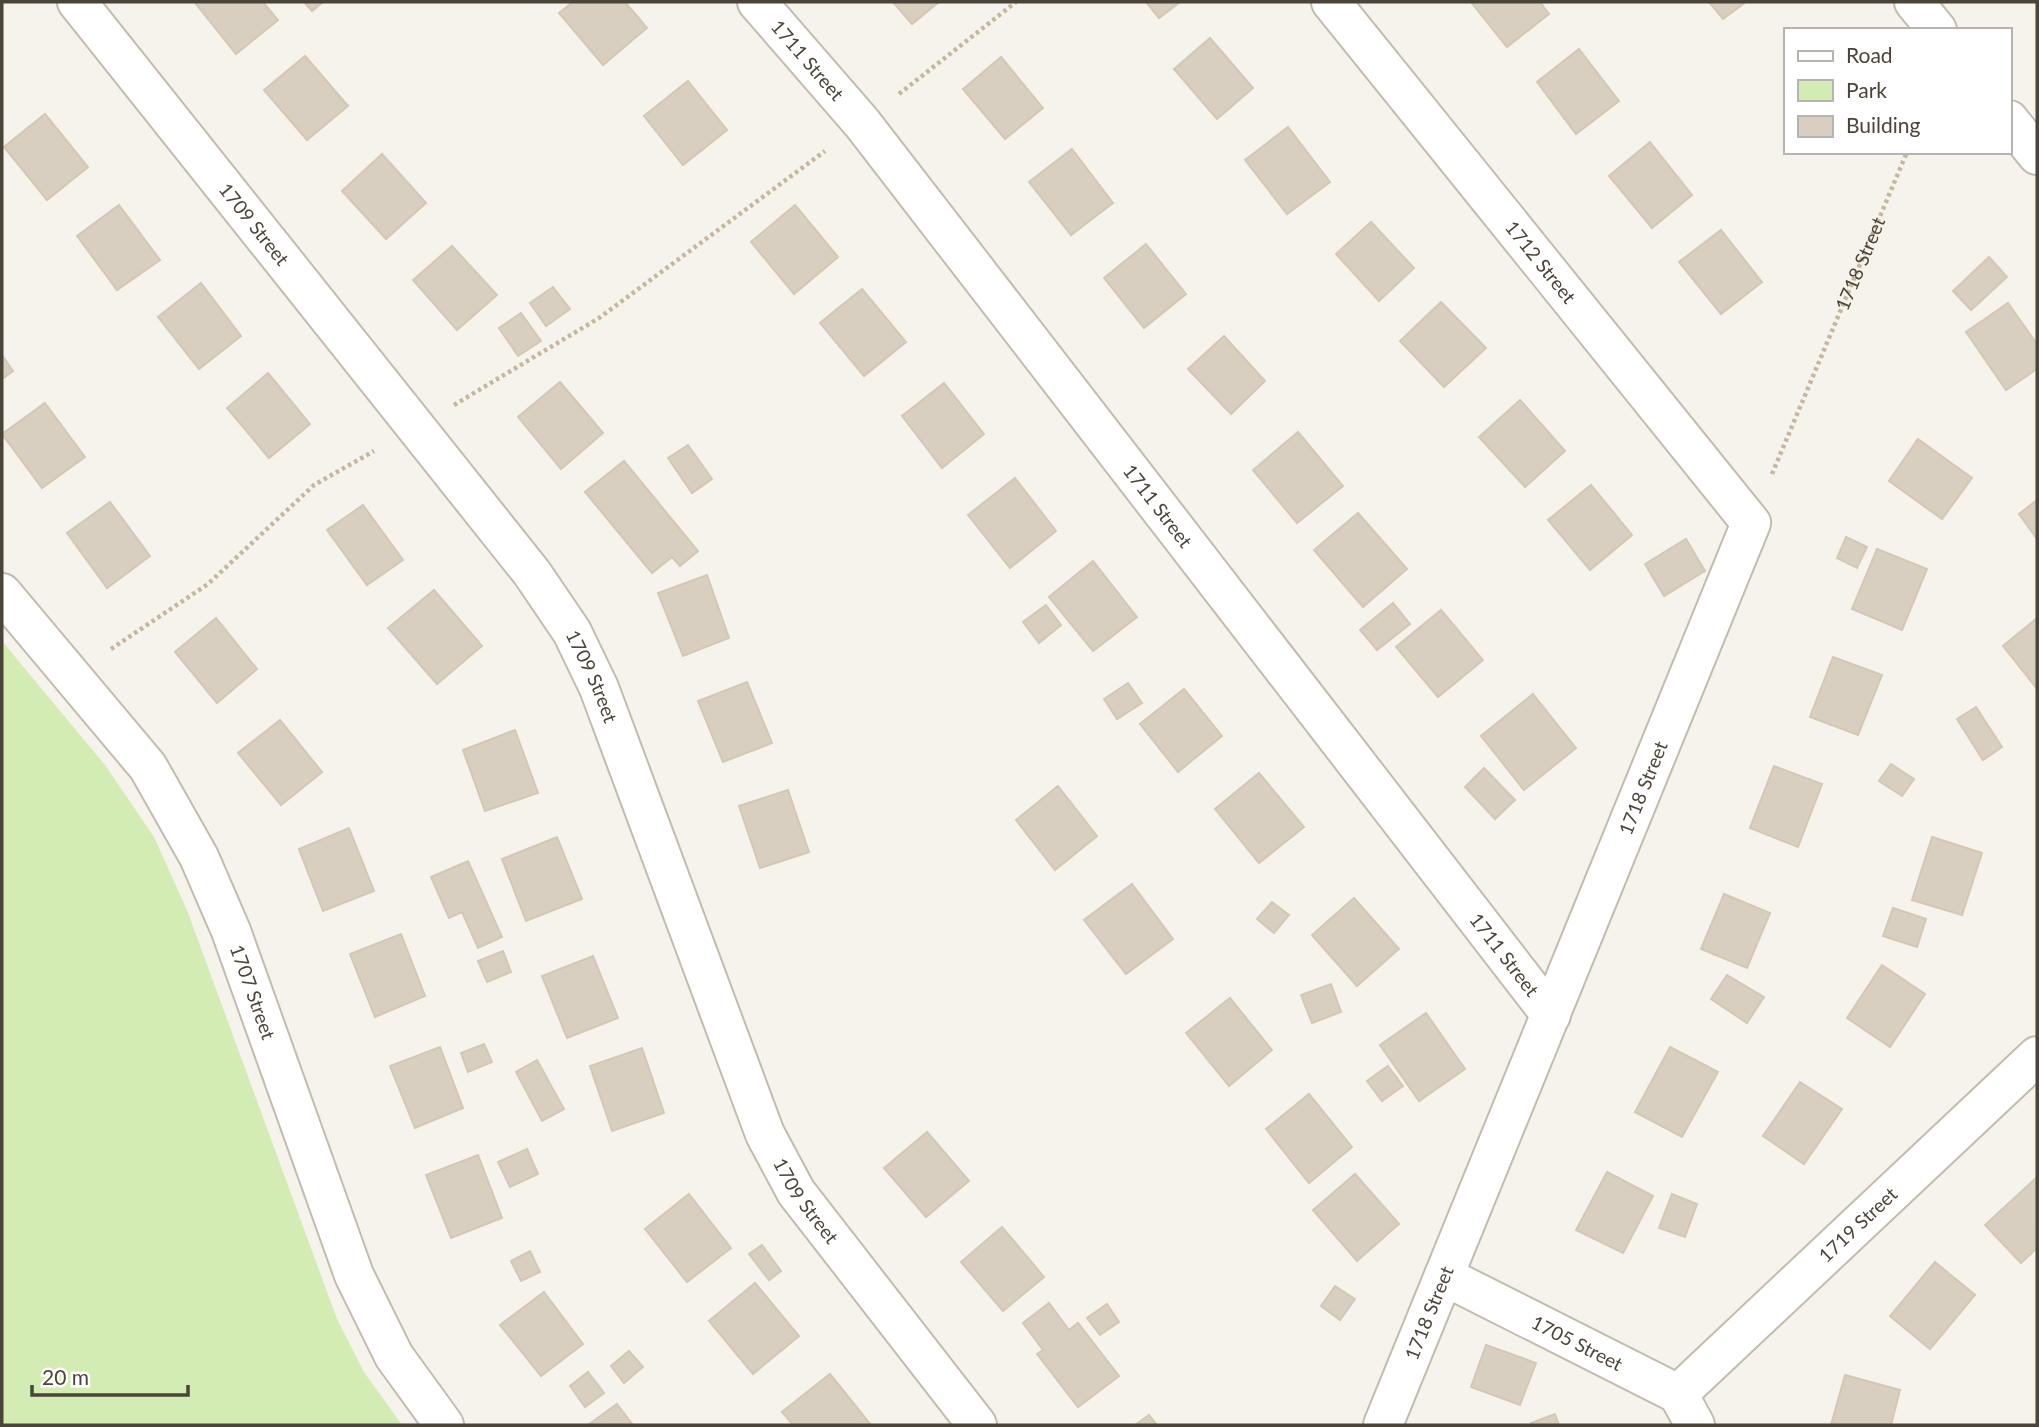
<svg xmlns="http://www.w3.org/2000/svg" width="2039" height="1427" font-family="Lato,sans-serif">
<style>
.green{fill:#d3ecb3}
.building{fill:#d9cfc0;stroke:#d4c7b3;stroke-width:2}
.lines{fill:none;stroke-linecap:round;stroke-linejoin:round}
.minor-casing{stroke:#c3bbad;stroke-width:42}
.path{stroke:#c5b79e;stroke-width:4.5;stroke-dasharray:3.5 3.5;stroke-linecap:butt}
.minor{stroke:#fff;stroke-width:38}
.labels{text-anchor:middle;stroke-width:6;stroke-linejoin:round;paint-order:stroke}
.street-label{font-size:19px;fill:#4b4438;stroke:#fff}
</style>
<rect width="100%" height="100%" fill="#f6f3ec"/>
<!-- green -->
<path class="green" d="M 2,641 L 105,765 L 154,837 L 187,910 L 337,1319 L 364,1372 L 402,1425 L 2,1425 Z"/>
<!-- building -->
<g class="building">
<path d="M 199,2 L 263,2 L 278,20 L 236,54 L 196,4 Z"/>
<path d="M 304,2 L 323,2 L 312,11 Z"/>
<path d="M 573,2 L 625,2 L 647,28 L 603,65 L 559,13 Z"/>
<path d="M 893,2 L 939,2 L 912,24 Z"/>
<path d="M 1146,2 L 1180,2 L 1159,18 Z"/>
<path d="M 1471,2 L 1540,2 L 1549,14 L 1507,47 Z"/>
<path d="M 1709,2 L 1746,2 L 1723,19 Z"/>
<path d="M 1210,38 L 1253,88 L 1217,119 L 1174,69 Z"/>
<path d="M 1579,49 L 1619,101 L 1576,134 L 1537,82 Z"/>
<path d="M 305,56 L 348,106 L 307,140 L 264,90 Z"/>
<path d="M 1001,57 L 1043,108 L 1005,139 L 963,89 Z"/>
<path d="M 688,81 L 727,130 L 683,165 L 644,116 Z"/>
<path d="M 45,114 L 88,167 L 47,200 L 4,147 Z"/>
<path d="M 1288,127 L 1330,182 L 1287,214 L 1245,160 Z"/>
<path d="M 1650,142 L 1692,195 L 1652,228 L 1609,176 Z"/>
<path d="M 1072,149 L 1113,203 L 1071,235 L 1029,182 Z"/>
<path d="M 382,154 L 426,203 L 386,239 L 342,191 Z"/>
<path d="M 119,205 L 160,260 L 117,290 L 77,236 Z"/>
<path d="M 795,205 L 838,257 L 794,294 L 751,242 Z"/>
<path d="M 1371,222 L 1414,268 L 1379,301 L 1336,254 Z"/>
<path d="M 1721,230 L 1762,282 L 1721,314 L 1679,262 Z"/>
<path d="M 1146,244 L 1186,294 L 1144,328 L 1104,278 Z"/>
<path d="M 452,246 L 497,295 L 457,330 L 413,280 Z"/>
<path d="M 1989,257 L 2007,277 L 1971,310 L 1953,291 Z"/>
<path d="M 201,283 L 241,336 L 199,369 L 158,317 Z"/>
<path d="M 553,287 L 570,309 L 546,326 L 530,303 Z"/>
<path d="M 862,289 L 906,342 L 864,376 L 820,323 Z"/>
<path d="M 1441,302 L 1486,348 L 1444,387 L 1400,341 Z"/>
<path d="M 2008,303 L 2037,344 L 2037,369 L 2006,390 L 1966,332 Z"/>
<path d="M 521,313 L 541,341 L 518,356 L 499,328 Z"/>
<path d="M 1224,336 L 1265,381 L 1231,414 L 1188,369 Z"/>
<path d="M 2,355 L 13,371 L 2,379 Z"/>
<path d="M 268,373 L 310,424 L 269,458 L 227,408 Z"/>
<path d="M 560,382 L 603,433 L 561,469 L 518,417 Z"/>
<path d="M 944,383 L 984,434 L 942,468 L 902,416 Z"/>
<path d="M 1520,400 L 1565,451 L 1525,487 L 1479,437 Z"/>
<path d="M 45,403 L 85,457 L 42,488 L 2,434 Z"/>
<path d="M 1298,432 L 1343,486 L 1297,523 L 1253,470 Z"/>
<path d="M 1918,439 L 1972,478 L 1942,519 L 1889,481 Z"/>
<path d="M 688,445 L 712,479 L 692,493 L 668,458 Z"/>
<path d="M 624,461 L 698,551 L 680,566 L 672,557 L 652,573 L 585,492 Z"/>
<path d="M 1015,478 L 1056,531 L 1010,568 L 968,515 Z"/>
<path d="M 1591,485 L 1632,535 L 1590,570 L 1548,520 Z"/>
<path d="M 2037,500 L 2037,539 L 2019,514 Z"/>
<path d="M 110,502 L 150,556 L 107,588 L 67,533 Z"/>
<path d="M 363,505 L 403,560 L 367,585 L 327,530 Z"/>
<path d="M 1358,513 L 1407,569 L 1363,607 L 1314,550 Z"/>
<path d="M 1846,537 L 1867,547 L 1857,568 L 1837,558 Z"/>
<path d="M 1686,539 L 1705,571 L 1664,596 L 1645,564 Z"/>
<path d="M 1877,549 L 1927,569 L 1902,630 L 1852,609 Z"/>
<path d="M 1093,561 L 1137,617 L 1093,651 L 1049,597 Z"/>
<path d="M 707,575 L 729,638 L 683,656 L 658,593 Z"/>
<path d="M 434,590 L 482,646 L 437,684 L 388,628 Z"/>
<path d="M 1393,603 L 1410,624 L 1377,650 L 1360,630 Z"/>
<path d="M 1046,605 L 1061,625 L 1039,643 L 1023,622 Z"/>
<path d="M 1441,610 L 1483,660 L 1438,697 L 1396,647 Z"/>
<path d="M 216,618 L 257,669 L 217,703 L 175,652 Z"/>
<path d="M 2037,618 L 2037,689 L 2003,646 Z"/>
<path d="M 1833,657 L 1882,675 L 1858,735 L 1810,717 Z"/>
<path d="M 747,682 L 772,743 L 723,762 L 698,701 Z"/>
<path d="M 1128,683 L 1142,703 L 1117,719 L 1104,699 Z"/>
<path d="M 1184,689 L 1222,736 L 1178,772 L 1140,724 Z"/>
<path d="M 1533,694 L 1576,748 L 1524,790 L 1481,736 Z"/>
<path d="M 1976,707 L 2002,747 L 1983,760 L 1957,719 Z"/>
<path d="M 280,720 L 322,772 L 281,805 L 238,753 Z"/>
<path d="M 515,730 L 538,793 L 485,811 L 463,750 Z"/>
<path d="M 1891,764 L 1914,779 L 1902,796 L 1879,781 Z"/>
<path d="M 1774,766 L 1822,784 L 1798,847 L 1750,828 Z"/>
<path d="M 1484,768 L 1515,800 L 1495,819 L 1465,787 Z"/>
<path d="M 1259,773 L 1304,827 L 1259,863 L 1215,809 Z"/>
<path d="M 1058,786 L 1097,836 L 1055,870 L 1016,820 Z"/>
<path d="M 788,790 L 809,852 L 760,868 L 739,806 Z"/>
<path d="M 349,828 L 374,891 L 323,911 L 299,849 Z"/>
<path d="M 557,837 L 582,899 L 526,921 L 502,859 Z"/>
<path d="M 1932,837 L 1982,853 L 1962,915 L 1912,900 Z"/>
<path d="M 468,861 L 502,937 L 478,948 L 462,912 L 449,918 L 431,877 Z"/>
<path d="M 1132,884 L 1173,939 L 1126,974 L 1084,920 Z"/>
<path d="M 1724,894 L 1770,913 L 1747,968 L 1701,949 Z"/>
<path d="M 1354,898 L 1399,949 L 1357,986 L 1312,935 Z"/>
<path d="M 1272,902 L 1289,915 L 1274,933 L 1257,919 Z"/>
<path d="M 1893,908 L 1926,919 L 1917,947 L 1883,936 Z"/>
<path d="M 401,934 L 425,996 L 375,1017 L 350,954 Z"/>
<path d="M 503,951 L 511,972 L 487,982 L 478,961 Z"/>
<path d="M 593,956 L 618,1018 L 567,1038 L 542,976 Z"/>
<path d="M 1882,965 L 1925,994 L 1890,1047 L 1847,1018 Z"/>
<path d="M 1727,975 L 1764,997 L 1747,1023 L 1711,999 Z"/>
<path d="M 1331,984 L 1341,1012 L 1312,1023 L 1301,995 Z"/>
<path d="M 1230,998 L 1272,1050 L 1229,1086 L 1186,1033 Z"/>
<path d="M 1426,1013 L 1465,1069 L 1419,1101 L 1380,1045 Z"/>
<path d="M 484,1044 L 492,1062 L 468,1072 L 461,1053 Z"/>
<path d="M 440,1047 L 463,1108 L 415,1128 L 390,1066 Z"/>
<path d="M 1670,1047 L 1718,1072 L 1682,1137 L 1635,1112 Z"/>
<path d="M 642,1048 L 664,1113 L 612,1131 L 590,1066 Z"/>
<path d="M 537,1060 L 564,1109 L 542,1121 L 516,1072 Z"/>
<path d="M 1388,1066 L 1403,1086 L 1382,1101 L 1367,1081 Z"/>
<path d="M 1800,1082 L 1842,1109 L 1804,1164 L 1763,1136 Z"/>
<path d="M 1309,1094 L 1352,1147 L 1309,1183 L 1266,1129 Z"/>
<path d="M 927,1132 L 969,1181 L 926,1217 L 884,1168 Z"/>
<path d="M 527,1149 L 538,1174 L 510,1187 L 498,1162 Z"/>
<path d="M 478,1155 L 502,1218 L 451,1238 L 426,1175 Z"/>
<path d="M 1607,1172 L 1653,1196 L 1623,1253 L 1576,1230 Z"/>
<path d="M 1355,1174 L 1399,1224 L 1357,1261 L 1313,1210 Z"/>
<path d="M 2036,1178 L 2037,1248 L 2021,1263 L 1985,1225 Z"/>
<path d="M 689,1194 L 731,1248 L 687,1282 L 645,1229 Z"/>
<path d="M 1672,1194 L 1697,1204 L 1685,1237 L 1659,1228 Z"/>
<path d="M 1002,1227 L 1044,1277 L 1003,1311 L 961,1262 Z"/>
<path d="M 762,1245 L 781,1271 L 769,1280 L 749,1254 Z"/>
<path d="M 530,1251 L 540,1272 L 521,1281 L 511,1261 Z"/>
<path d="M 1935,1262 L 1975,1295 L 1930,1349 L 1890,1316 Z"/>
<path d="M 755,1283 L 799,1336 L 753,1374 L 709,1321 Z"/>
<path d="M 1335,1286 L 1355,1299 L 1340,1320 L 1321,1306 Z"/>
<path d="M 544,1292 L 583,1344 L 541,1376 L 500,1325 Z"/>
<path d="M 1049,1303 L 1069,1330 L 1078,1323 L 1119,1376 L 1078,1407 L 1037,1354 L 1043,1350 L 1023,1323 Z"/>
<path d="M 1107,1304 L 1119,1322 L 1100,1335 L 1087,1318 Z"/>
<path d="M 1486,1345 L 1536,1363 L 1520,1405 L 1471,1387 Z"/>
<path d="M 629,1351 L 643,1367 L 624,1383 L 611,1366 Z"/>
<path d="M 588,1372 L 604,1393 L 585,1407 L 570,1386 Z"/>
<path d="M 830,1374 L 871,1425 L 793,1425 L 782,1412 Z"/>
<path d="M 1845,1375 L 1900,1390 L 1891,1425 L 1831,1425 Z"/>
<path d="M 617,1404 L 633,1425 L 588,1425 Z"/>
<path d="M 1555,1414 L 1559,1425 L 1532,1425 L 1531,1423 Z"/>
<path d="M 1149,1415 L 1157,1425 L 1135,1425 Z"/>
</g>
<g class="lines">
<defs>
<g id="minor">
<path id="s2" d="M 77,2 L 532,573 L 572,632 L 599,688 L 765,1134 L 796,1192 L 977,1425"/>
<path id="s3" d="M 757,2 L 862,123 L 1551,1015"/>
<path id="s4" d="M 1331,2 L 1751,523 L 1383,1425"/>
<path d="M 1914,2 L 1937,30"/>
<path d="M 2009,120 L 2037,155"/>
<path id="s5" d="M 2,593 L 148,767 L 199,857 L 231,931 L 354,1275 L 394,1356 L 444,1425"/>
<path id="s6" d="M 1444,1276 L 1678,1394 L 1695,1425"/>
<path id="s7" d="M 1678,1394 L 2037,1056"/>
</g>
</defs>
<!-- minor casing -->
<use href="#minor" class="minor-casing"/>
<!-- path -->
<g class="path">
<path d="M 899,94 L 1016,2"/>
<path d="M 454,405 L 599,318 L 825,151"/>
<path id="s1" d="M 1772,474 L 1907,152"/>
<path d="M 111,649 L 208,584 L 314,485 L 374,451"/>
</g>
<!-- minor -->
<use href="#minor" class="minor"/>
</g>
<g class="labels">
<!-- street labels -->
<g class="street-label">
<text dy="7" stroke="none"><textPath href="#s3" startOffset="77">1711 Street</textPath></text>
<text dy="7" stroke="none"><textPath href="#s2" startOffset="284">1709 Street</textPath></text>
<text dy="7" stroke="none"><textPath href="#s4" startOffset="334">1712 Street</textPath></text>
<text dy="7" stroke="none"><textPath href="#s1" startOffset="228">1718 Street</textPath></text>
<text dy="7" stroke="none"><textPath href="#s3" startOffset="644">1711 Street</textPath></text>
<text dy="7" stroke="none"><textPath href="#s2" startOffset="850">1709 Street</textPath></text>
<text transform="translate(1643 788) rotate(-68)" y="7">1718 Street</text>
<text dy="7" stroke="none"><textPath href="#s3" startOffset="1211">1711 Street</textPath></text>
<text dy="7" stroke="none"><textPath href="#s5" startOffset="476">1707 Street</textPath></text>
<text dy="7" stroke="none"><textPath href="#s2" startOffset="1418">1709 Street</textPath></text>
<text dy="7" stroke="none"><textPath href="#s7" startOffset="247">1719 Street</textPath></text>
<text transform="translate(1429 1313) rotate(-68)" y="7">1718 Street</text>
<text dy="7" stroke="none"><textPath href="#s6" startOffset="149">1705 Street</textPath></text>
</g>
</g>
<!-- border -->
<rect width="2039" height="1427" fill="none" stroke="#4b4438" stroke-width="7"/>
<!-- legend -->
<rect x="1784" y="28" width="228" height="126" fill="#ffffff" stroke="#b7b4af" stroke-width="2"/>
<rect x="1798" y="51" width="35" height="10" fill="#ffffff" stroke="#b7b4af" stroke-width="2"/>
<text x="1846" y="63" font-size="21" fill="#4b4438">Road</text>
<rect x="1798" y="80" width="35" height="21" fill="#d3ecb3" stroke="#b7b4af" stroke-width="2"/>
<text x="1846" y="98" font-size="21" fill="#4b4438">Park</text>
<rect x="1798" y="116" width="35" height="21" fill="#d9cfc0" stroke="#b7b4af" stroke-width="2"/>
<text x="1846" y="133" font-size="21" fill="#4b4438">Building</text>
<!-- scale -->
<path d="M32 1385v10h156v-10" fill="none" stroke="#4b4438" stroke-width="3.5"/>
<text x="42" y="1385" font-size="21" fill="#4b4438" stroke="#ffffff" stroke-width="5" paint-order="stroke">20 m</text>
</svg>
